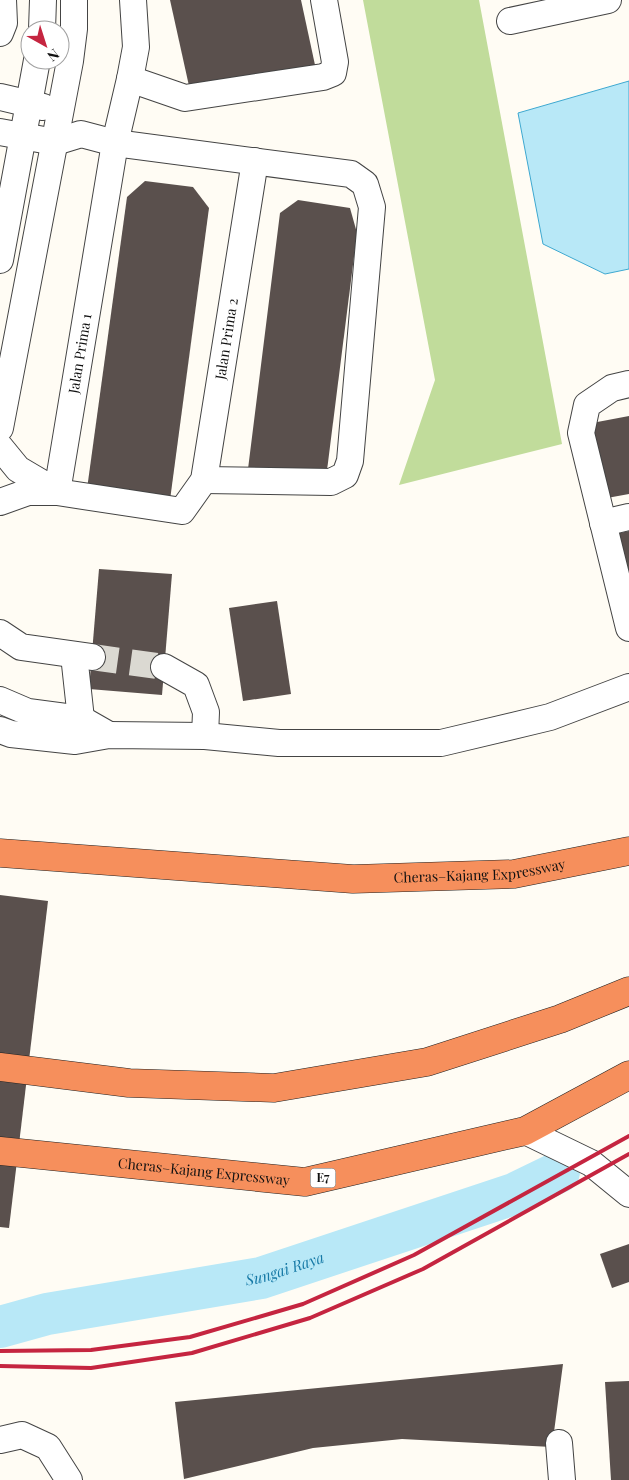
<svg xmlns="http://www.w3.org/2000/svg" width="629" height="1480" font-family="'Playfair Display',serif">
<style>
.forest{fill:#c1dc9b}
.water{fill:#b8e8f7;stroke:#3ea8d0}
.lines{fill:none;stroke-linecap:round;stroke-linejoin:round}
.river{stroke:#b8e8f7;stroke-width:42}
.building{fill:#5a504d}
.minor-tunnel{stroke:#dbd9d2;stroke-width:26;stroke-dasharray:26 13;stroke-linecap:butt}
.minor-casing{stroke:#444;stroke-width:28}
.highway-casing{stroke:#222;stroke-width:29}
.minor{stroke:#fff;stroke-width:26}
.highway{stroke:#f68f5c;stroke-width:28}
.rail{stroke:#c52540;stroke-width:4}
.labels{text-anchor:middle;stroke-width:5;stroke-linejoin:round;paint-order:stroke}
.shield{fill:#fff;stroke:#585858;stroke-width:1}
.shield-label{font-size:12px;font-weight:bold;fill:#111}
.street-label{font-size:14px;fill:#111;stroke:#fff}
.water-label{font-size:15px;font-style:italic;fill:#1679a6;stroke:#fff}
</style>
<rect width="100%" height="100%" fill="#fffcf4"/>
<!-- forest -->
<path class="forest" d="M 363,0 L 479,0 L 562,444 L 399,485 L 435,380 Z"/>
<!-- water -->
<path class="water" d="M 629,81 L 629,269 L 605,274 L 543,244 L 518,113 Z"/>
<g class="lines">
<!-- river -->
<path class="river" id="s1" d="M 0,1327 L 47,1314 L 261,1278 L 514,1194 L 559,1172"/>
</g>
<!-- building -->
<g class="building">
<path d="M 170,0 L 301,0 L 315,65 L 191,95 Z"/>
<path d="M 145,181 L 193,187 L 209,208 L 170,500 L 87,489 L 127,197 Z"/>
<path d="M 298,200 L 350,208 L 357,233 L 325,486 L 247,477 L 280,213 Z"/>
<path d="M 629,416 L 629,494 L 607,498 L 592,423 Z"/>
<path d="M 629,531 L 629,611 L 611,535 Z"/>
<path d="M 99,569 L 172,574 L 162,695 L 89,689 Z"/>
<path d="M 277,601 L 291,694 L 243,701 L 229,608 Z"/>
<path d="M 0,895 L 48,901 L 9,1228 L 0,1227 Z"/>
<path d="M 629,1244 L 629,1282 L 612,1288 L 600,1254 Z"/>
<path d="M 563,1364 L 552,1447 L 402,1439 L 313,1448 L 184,1479 L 175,1402 Z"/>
<path d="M 629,1381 L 629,1480 L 611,1480 L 605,1382 Z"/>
</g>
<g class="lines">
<!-- minor-tunnel -->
<path class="minor-tunnel" d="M 92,657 L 164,667"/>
<defs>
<g id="minor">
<path d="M 133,0 L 136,47 L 130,79 L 185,98 L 323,77 L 333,73 L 335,62 L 324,0"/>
<path d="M 510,21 L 608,0"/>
<path d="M 42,30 L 43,0"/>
<path d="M 0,33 L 4,23 L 3,0"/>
<path d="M 0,97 L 43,107"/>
<path d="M 0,132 L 55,142 L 81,134 L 115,143 L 351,174 L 365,184 L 372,207 L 350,461 L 345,475 L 331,482 L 204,480"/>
<path d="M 0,260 L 37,60"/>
<path d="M 629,384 L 612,388 L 587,405 L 581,433 L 629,628"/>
<path d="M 0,428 L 70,61 L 74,29 L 74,0"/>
<path id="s2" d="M 0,447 L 18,469 L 57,492 L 115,143 L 130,79"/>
<path id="s3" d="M 0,502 L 28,492 L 57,492 L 182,511 L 204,480 L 255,161"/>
<path d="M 603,523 L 629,517"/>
<path d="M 0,633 L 21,647 L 92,657"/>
<path d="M 74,655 L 81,719"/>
<path d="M 164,667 L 196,685 L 206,712 L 205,736"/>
<path d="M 0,700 L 28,712 L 81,719 L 109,735"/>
<path d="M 0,730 L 11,734 L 75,741 L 109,735 L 205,736 L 279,743 L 441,743 L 550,717 L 629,687"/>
<path d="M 525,1131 L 591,1163 L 629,1194"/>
<path d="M 0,1440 L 22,1435 L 48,1447 L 69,1480"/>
<path d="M 559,1443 L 562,1480"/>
</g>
<g id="highway">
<path id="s4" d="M 0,853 L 353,879 L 514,874 L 629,851"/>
<path d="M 0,1067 L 129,1083 L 274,1088 L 427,1062 L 560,1019 L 629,991"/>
<path id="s5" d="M 0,1151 L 305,1182 L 525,1131 L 629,1075"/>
</g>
</defs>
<!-- minor casing -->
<use href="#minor" class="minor-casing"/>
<!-- highway casing -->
<use href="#highway" class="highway-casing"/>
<!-- minor -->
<use href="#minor" class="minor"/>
<!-- highway -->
<use href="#highway" class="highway"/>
<!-- rail -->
<g class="rail">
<path d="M 0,1351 L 91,1350 L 190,1337 L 303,1304 L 414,1255 L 629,1136"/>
<path d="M 0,1366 L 91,1368 L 192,1353 L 310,1318 L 423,1269 L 629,1154"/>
</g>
</g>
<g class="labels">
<!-- shield labels -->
<rect class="shield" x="310.5" y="1168.5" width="25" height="19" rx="4"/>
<g class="shield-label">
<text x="323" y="1182">E7</text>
</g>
<!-- street labels -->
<g class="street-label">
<text dy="5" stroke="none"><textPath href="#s3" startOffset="366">Jalan Prima 2</textPath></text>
<text dy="5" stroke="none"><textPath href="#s2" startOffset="214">Jalan Prima 1</textPath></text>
<text dy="5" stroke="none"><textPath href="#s4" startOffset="481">Cheras–Kajang Expressway</textPath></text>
<text dy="5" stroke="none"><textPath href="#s5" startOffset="205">Cheras–Kajang Expressway</textPath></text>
</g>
<!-- water labels -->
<g class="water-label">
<text dy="5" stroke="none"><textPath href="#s1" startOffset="291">Sungai Raya</textPath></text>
</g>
</g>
<!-- north arrow -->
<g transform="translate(45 45) rotate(141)"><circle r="24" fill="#ffffff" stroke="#a0a0a0"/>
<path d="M0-4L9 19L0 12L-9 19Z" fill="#c52540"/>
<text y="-8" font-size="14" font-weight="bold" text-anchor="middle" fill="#111111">N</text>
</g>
</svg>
